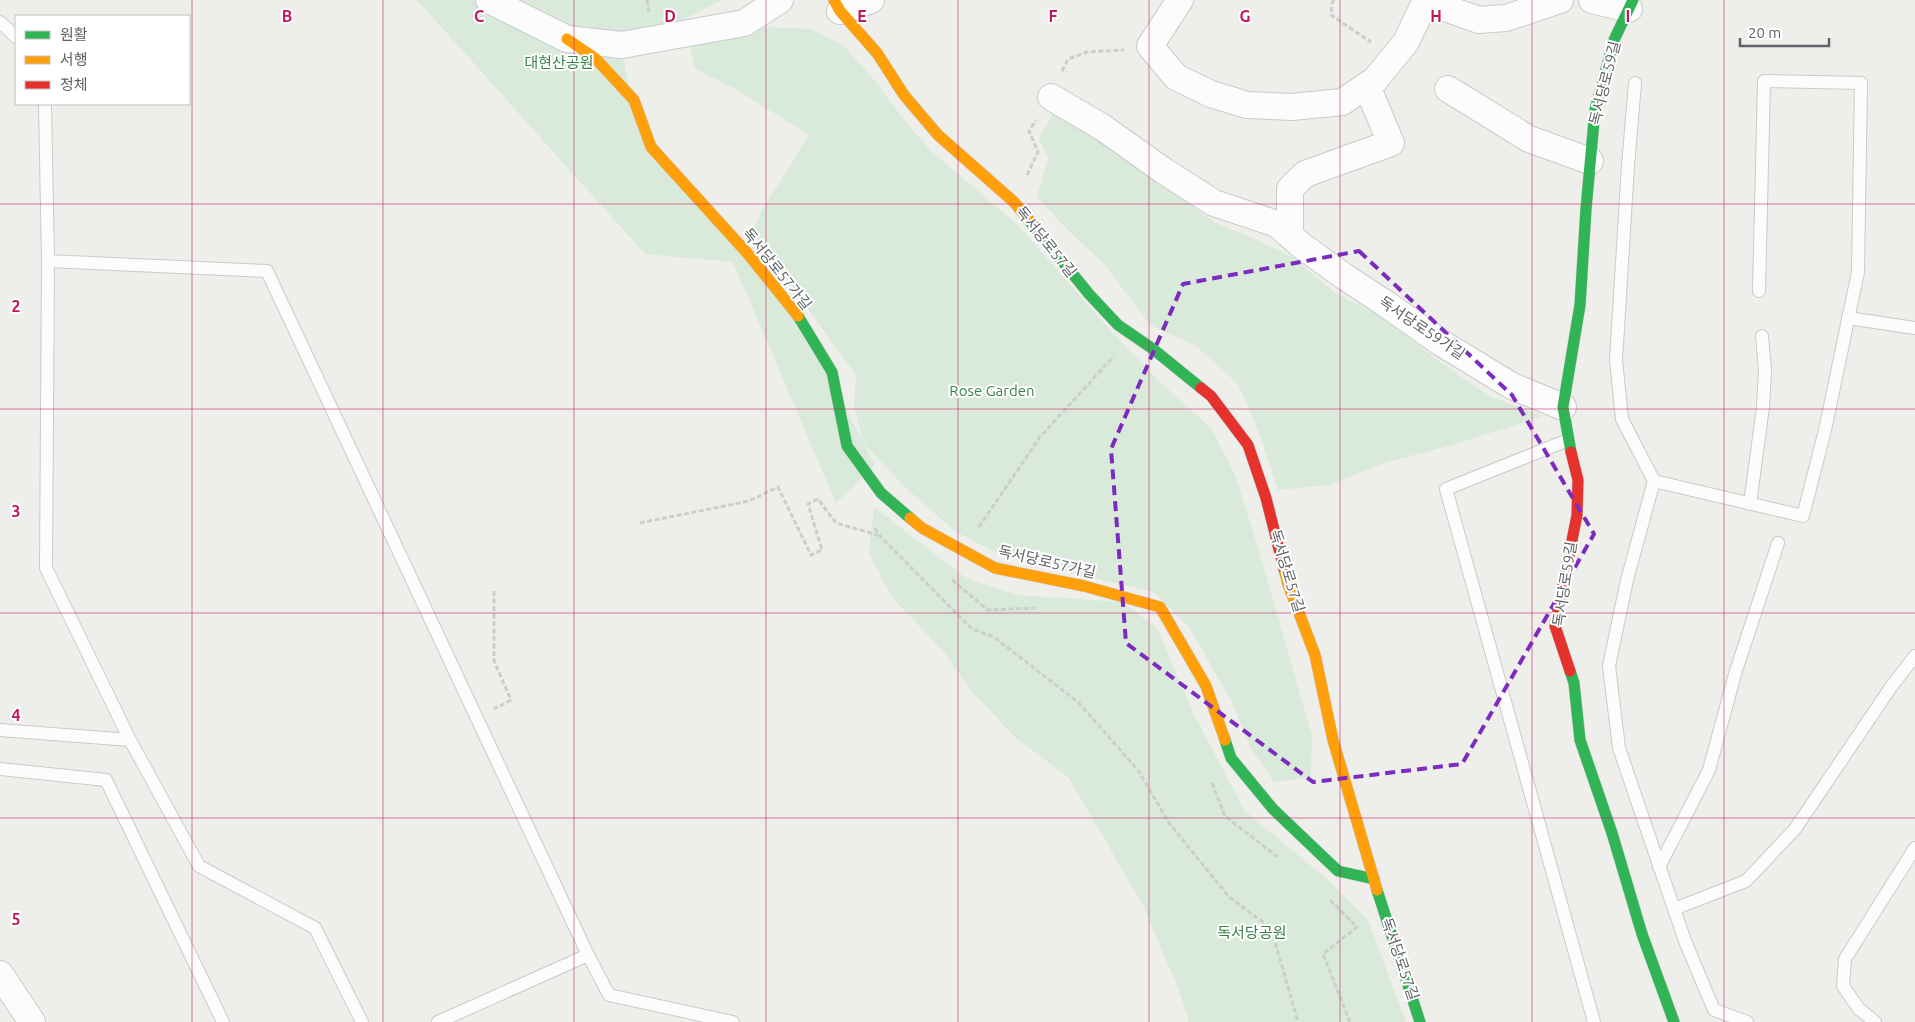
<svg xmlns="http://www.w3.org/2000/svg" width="1915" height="1022" font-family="Ubuntu,'Noto Sans KR',sans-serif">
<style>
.green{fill:#d9eada}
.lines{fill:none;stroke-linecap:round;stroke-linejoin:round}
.lane-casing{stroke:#cacaca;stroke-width:14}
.street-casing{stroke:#cacaca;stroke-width:28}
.fast-casing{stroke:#cacaca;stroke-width:12}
.slow-casing{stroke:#cacaca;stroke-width:12}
.jam-casing{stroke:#cacaca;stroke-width:12}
.path{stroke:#cacfcd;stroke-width:3;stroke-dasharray:5 2.5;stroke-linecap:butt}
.lane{stroke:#fcfcfc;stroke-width:12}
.street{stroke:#fcfcfc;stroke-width:26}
.fast{stroke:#30b455;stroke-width:11}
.slow{stroke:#ff9f0a;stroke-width:11}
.jam{stroke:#e5322d;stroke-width:11}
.marked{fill:none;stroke:#7b2cbf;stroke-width:4;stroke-dasharray:10 6;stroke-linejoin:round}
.grid{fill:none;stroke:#c2185b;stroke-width:1;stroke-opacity:0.55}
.labels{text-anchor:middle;stroke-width:4;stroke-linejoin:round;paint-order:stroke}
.park-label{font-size:15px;fill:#3b824a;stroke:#fff}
.street-label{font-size:15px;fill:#5f6267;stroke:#fff}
.grid-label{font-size:16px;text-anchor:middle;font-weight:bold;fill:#c2185b;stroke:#fff;stroke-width:4;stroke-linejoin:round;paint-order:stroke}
</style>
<rect width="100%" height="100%" fill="#eeeeea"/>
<!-- green -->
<g class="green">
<path d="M 417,0 L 722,0 L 621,51 L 645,150 L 790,299 L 863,442 L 854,406 L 856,375 L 752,232 L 761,212 L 809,135 L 739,91 L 695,69 L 688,38 L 768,27 L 811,29 L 843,45 L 875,81 L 904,120 L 932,152 L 1017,224 L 1111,331 L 1162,384 L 1211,428 L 1236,477 L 1259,551 L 1312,736 L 1311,777 L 1274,782 L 1250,747 L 1232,702 L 1189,627 L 1153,592 L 1002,556 L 956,532 L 908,490 L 863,443 L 875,465 L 836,503 L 733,262 L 645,254 Z"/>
<path d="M 1054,111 L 1121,148 L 1166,187 L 1215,223 L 1251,237 L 1294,258 L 1335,293 L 1383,317 L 1437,360 L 1489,396 L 1543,416 L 1453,445 L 1387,462 L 1328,485 L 1278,490 L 1258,430 L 1238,384 L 1196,346 L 1150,325 L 1105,265 L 1068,230 L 1037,197 L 1048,159 L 1039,139 Z"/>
<path d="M 874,507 L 967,579 L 1018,595 L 1122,602 L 1157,628 L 1193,713 L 1245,811 L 1328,880 L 1368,920 L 1406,1022 L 1189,1022 L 1178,988 L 1144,907 L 1069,778 L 1016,738 L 973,693 L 943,651 L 891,596 L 869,553 Z"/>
</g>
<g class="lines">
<defs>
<g id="lane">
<path d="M 0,22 L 16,37"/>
<path d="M 1635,83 L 1628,166 L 1616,360 L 1622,419 L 1654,481"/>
<path d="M 45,104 L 48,261 L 46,568 L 130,740 L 199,866 L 315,928 L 362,1022"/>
<path d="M 48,261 L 267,271 L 588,955 L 438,1022"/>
<path d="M 1848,318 L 1915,328"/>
<path d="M 1568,440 L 1446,489 L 1594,1022"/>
<path d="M 1750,504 L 1763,407 L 1765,370 L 1762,336"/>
<path d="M 0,730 L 130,740"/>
<path d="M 0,769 L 106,780 L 223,1022"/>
<path d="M 1659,867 L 1709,770 L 1735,674 L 1778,543"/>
<path d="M 1674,909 L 1746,881 L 1795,829 L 1891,687 L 1915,656"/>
<path d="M 588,955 L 609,995 L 733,1022"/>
<path d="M 1747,1022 L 1714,1010 L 1685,941 L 1619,748 L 1609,666 L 1627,580 L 1654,481 L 1803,516 L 1825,430 L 1858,272 L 1861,83 L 1764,81 L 1759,291"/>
<path d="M 1875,1022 L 1859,1009 L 1843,986 L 1845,959 L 1915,848"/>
</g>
<g id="street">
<path d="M 489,0 L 567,39 L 622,45 L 744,23 L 780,0"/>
<path d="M 1180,0 L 1150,46 L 1176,77 L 1211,94 L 1247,105 L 1292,107 L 1342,102 L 1375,80 L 1406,42 L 1426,0"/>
<path d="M 1592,0 L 1629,9"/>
<path d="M 1425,1 L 1479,20 L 1506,18 L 1560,0"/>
<path d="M 840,11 L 871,0"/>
<path d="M 1448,89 L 1529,139 L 1590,161"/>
<path d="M 1051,97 L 1102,127 L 1164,171 L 1214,203 L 1277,224 L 1302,246 L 1345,277 L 1383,302 L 1443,344 L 1512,386 L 1563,407"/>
<path d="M 1290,235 L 1290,189 L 1305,174 L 1391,143 L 1367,86"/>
<path d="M 0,974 L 32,1022"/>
</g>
<g id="fast">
<path d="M 1028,219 L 1089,294 L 1118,325 L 1153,349 L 1201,388"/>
<path d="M 798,316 L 832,372 L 847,446 L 881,493 L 910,518"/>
<path d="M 1571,452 L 1563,407 L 1580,305 L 1586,209 L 1595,110 L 1614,40 L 1633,0"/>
<path d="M 1570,671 L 1574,683 L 1580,740 L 1612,833 L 1642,934 L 1674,1022"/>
<path d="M 1225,740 L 1231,758 L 1273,809 L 1338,871 L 1374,879"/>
<path d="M 1377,890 L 1420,1022"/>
</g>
<g id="slow">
<path d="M 834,0 L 840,11 L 877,53 L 904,95 L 938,135 L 1014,202 L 1028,219"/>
<path d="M 567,39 L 595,58 L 634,100 L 651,147 L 748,254 L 798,316"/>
<path d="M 910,518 L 922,528 L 995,568 L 1084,586 L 1160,607 L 1206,686 L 1225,740"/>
<path d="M 1284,569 L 1288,584 L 1315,655 L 1333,740 L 1377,890"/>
</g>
<g id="jam">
<path d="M 1201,388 L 1211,396 L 1248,445 L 1266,498 L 1284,569"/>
<path d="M 1570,671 L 1555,626 L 1577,515 L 1578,480 L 1571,452"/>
</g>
</defs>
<!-- lane casing -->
<use href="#lane" class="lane-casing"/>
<!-- street casing -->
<use href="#street" class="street-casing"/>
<!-- fast casing -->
<use href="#fast" class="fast-casing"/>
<!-- slow casing -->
<use href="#slow" class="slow-casing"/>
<!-- jam casing -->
<use href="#jam" class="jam-casing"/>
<!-- path -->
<g class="path">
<path d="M 647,0 L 649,12"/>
<path d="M 1334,0 L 1332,3 L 1331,15 L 1371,42"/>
<path d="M 1062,71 L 1068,59 L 1087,52 L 1124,50"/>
<path d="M 1027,175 L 1038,152 L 1029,131 L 1036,120"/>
<path d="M 640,523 L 749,501 L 778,487 L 811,555 L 822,550 L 808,504 L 818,499 L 836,523 L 878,535"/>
<path d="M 979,527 L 1040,437 L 1114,356"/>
<path d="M 875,528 L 879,535 L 972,629 L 994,637 L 1079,703 L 1138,770 L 1169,823 L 1229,897 L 1271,928 L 1298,1022"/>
<path d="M 952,580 L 988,610 L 1035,608"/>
<path d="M 494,591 L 494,661 L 511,700 L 494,709"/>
<path d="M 1212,783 L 1225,816 L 1279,858"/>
<path d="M 1330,900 L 1357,927 L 1323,954 L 1350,1022"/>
</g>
<!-- lane -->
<use href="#lane" class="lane"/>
<!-- street -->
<use href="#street" class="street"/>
<!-- fast -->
<use href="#fast" class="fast"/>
<!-- slow -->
<use href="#slow" class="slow"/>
<!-- jam -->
<use href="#jam" class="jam"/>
</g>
<!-- marked area -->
<path class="marked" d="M 1359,251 L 1512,395 L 1594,534 L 1462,764 L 1313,782 L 1126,643 L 1111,449 L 1183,284 Z"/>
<!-- grid -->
<path class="grid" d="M 192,0 L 192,1022M 383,0 L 383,1022M 574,0 L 574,1022M 766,0 L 766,1022M 958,0 L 958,1022M 1149,0 L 1149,1022M 1340,0 L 1340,1022M 1532,0 L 1532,1022M 1724,0 L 1724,1022M 0,204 L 1915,204M 0,409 L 1915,409M 0,613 L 1915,613M 0,818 L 1915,818"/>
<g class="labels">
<!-- park labels -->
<g class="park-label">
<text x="559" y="68">대현산공원</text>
<text x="992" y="396">Rose Garden</text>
<text x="1252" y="938">독서당공원</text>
</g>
<!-- street labels -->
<g class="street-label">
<text transform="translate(1605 83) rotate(-76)" y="5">독서당로59길</text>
<text transform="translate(1046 242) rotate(51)" y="5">독서당로57길</text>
<text transform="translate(777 269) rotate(51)" y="5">독서당로57가길</text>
<text transform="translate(1422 328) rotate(34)" y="5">독서당로59가길</text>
<text transform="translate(1047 562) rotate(13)" y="5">독서당로57가길</text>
<text transform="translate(1287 571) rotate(73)" y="5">독서당로57길</text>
<text transform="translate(1565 584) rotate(-81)" y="5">독서당로59길</text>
<text transform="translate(1400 959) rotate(71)" y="5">독서당로57길</text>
</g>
</g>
<g class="grid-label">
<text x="287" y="22">B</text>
<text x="479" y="22">C</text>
<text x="670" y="22">D</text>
<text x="862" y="22">E</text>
<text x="1053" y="22">F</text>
<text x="1245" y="22">G</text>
<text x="1436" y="22">H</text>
<text x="1628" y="22">I</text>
<text x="16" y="312">2</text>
<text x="16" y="517">3</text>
<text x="16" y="721">4</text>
<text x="16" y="925">5</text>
</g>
<!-- legend -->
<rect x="15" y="15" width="175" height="90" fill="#ffffff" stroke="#bfc0c2"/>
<rect x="25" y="31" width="25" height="8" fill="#30b455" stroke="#bfc0c2"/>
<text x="60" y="40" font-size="15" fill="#5f6267">원활</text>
<rect x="25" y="56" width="25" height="8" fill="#ff9f0a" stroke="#bfc0c2"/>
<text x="60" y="65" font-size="15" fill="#5f6267">서행</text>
<rect x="25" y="81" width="25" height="8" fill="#e5322d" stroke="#bfc0c2"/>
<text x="60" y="90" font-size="15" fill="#5f6267">정체</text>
<!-- scale -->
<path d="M1740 38v8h89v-8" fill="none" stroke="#5f6267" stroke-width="2.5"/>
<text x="1748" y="38" font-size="15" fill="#5f6267" stroke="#ffffff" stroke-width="4" paint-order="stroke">20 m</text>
</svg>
